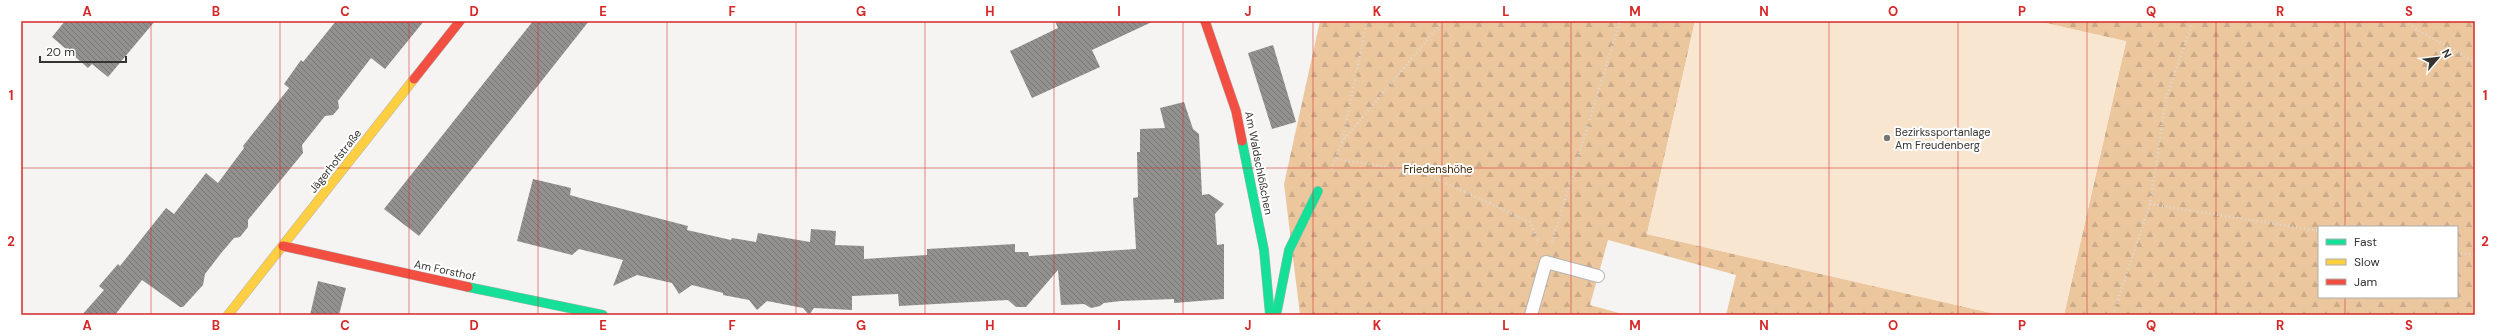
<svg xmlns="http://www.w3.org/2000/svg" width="2496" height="336" font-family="'DM Sans',sans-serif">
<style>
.forest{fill:url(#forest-firs);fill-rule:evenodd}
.garden{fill:#f9e6d1}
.building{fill:url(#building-back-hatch)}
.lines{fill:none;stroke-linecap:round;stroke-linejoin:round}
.lane-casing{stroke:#b5b3b1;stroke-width:14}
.fast-casing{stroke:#b5b3b1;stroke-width:10}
.slow-casing{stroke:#b5b3b1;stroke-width:10}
.jam-casing{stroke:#b5b3b1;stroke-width:10}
.path{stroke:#dadad9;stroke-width:2.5;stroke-dasharray:1 3;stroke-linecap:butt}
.lane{stroke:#fefdfd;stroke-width:12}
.fast{stroke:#16e098;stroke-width:9}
.slow{stroke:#ffcf43;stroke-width:9}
.jam{stroke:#f24e42;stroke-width:9}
.grid{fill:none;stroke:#d62828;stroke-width:1;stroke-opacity:0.55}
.poi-dot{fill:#787775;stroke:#fff;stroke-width:1.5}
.labels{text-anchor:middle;stroke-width:4;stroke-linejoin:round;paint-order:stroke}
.poi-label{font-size:11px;fill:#343331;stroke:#fff;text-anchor:start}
.street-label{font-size:11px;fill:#343331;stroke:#fff}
.park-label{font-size:11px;fill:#3d2302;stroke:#fff}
.neatline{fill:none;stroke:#d62828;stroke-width:1.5}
.grid-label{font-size:13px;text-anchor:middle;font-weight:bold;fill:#d62828}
</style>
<defs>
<pattern id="forest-firs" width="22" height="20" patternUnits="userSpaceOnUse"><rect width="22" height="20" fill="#ecc79e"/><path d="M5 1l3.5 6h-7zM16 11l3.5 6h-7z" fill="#cbab89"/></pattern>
<pattern id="building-back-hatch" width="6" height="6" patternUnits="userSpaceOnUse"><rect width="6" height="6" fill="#92918f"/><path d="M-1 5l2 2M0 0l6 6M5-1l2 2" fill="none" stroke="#787775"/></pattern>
</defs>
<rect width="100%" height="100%" fill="#f6f4f2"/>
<!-- forest -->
<g class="forest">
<path d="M 1320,21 L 1695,21 L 1647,234 L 2000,315 L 1726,315 L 1736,275 L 1608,240 L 1590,305 L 1626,315 L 1300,315 L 1284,184 Z"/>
<path d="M 2037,21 L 2475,21 L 2475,315 L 2064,315 L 2126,42 ZM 2319,227 L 2457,227 L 2457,297 L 2319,297 Z"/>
</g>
<!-- garden -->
<path class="garden" d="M 1695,21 L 2037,21 L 2126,41 L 2064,315 L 2000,315 L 1647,234 Z"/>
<!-- building -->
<g class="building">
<path d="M 65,21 L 155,21 L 108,77 L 92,64 L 88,68 L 52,37 Z"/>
<path d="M 336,21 L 424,21 L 385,69 L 371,58 L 338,101 L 339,108 L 333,115 L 325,116 L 302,145 L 303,153 L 248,220 L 248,227 L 240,237 L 234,238 L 222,252 L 205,274 L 203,285 L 183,307 L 180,307 L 142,280 L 115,315 L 82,315 L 104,290 L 99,286 L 118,264 L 120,266 L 166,208 L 174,214 L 206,173 L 218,183 L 244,148 L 243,146 L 289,88 L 284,84 L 301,60 L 303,62 Z"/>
<path d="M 533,21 L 589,21 L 419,236 L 384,209 Z"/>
<path d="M 1055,21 L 1154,21 L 1092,50 L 1100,67 L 1032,98 L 1010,51 L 1058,28 Z"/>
<path d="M 1273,45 L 1296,122 L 1272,129 L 1248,53 Z"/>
<path d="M 1184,102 L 1193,129 L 1199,134 L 1202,195 L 1209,194 L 1224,204 L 1215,214 L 1217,245 L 1224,244 L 1224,299 L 1174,303 L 1174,299 L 1121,301 L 1104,303 L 1100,306 L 1091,308 L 1084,304 L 1061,305 L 1058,270 L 1026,307 L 1016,307 L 1008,300 L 899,306 L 898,294 L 852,296 L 852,310 L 814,308 L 809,315 L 803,308 L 767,301 L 757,310 L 749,300 L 723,295 L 723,293 L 692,285 L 679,294 L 672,283 L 637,275 L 613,286 L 623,260 L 579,249 L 572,255 L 517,241 L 533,179 L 571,188 L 570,195 L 584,199 L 688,226 L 687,230 L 731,240 L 732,238 L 756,242 L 758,233 L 810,242 L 811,229 L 836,231 L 835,245 L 864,246 L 864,259 L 927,255 L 927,249 L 1015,244 L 1015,252 L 1028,252 L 1029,256 L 1136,249 L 1133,198 L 1138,197 L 1137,152 L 1140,152 L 1140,129 L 1165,128 L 1160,108 Z"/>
<path d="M 318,281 L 346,288 L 339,315 L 310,315 Z"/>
</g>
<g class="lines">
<defs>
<path id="lane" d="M 1531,315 L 1546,262 L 1598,276"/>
<g id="fast">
<path d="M 1242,141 L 1264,250 L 1270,315"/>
<path d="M 468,287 L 603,315"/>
<path d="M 1277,311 L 1289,250 L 1318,191"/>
</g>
<path id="slow" d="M 228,315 L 414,79"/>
<g id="jam">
<path d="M 1205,21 L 1236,111 L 1242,141"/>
<path d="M 414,79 L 460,21"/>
<path d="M 283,246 L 468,287"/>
</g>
</defs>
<!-- lane casing -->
<use href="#lane" class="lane-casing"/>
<!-- fast casing -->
<use href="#fast" class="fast-casing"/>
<!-- slow casing -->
<use href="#slow" class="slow-casing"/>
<!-- jam casing -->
<use href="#jam" class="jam-casing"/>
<!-- path -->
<g class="path">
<path d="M 2406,21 L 2419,31 L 2475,62"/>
<path d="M 1342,142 L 1443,21"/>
<path d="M 1337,159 L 1424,173 L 1530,222 L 1539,243"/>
<path d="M 1331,169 L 1342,142 L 1367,21"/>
<path d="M 2150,204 L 2319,231"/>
<path d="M 1552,242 L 1620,21"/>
<path d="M 2457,253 L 2475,255"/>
<path d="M 2113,315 L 2150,204 L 2166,98 L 2193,21"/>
</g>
<!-- lane -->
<use href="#lane" class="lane"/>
<!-- fast -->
<use href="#fast" class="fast"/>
<!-- slow -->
<use href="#slow" class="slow"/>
<!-- jam -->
<use href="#jam" class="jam"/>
</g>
<!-- grid -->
<path class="grid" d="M 151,21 L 151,315M 280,21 L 280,315M 409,21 L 409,315M 538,21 L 538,315M 667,21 L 667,315M 796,21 L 796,315M 925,21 L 925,315M 1054,21 L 1054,315M 1183,21 L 1183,315M 1313,21 L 1313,315M 1442,21 L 1442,315M 1571,21 L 1571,315M 1700,21 L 1700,315M 1829,21 L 1829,315M 1958,21 L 1958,315M 2087,21 L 2087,315M 2216,21 L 2216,315M 2345,21 L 2345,227M 21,168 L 2475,168M 2345,297 L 2345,315"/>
<!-- markers -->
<circle class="poi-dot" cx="1887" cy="138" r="4"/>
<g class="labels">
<!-- poi labels -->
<g class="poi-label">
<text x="1895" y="136">Bezirkssportanlage<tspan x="1895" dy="13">Am Freudenberg</tspan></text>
</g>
<!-- street labels -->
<g class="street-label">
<text transform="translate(335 161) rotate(-52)" y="4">Jägerhofstraße</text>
<text transform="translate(1259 163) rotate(79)" y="4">Am Waldschlößchen</text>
<text transform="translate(445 270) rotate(12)" y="4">Am Forsthof</text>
</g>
<!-- park labels -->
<g class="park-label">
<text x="1438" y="173">Friedenshöhe</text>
</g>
</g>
<!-- border -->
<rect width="2496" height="336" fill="none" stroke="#ffffff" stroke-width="44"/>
<!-- legend -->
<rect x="2318" y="226" width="140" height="72" fill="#ffffff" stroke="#aeadad"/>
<rect x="2326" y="239" width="20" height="6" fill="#16e098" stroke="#aeadad"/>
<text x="2354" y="246" font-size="12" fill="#343331">Fast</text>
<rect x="2326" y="259" width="20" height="6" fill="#ffcf43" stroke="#aeadad"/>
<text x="2354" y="266" font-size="12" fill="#343331">Slow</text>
<rect x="2326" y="279" width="20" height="6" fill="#f24e42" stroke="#aeadad"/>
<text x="2354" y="286" font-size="12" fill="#343331">Jam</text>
<!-- north arrow -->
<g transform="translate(2438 58) rotate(62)" stroke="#ffffff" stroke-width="3" paint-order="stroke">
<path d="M0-3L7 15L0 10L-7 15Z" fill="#343331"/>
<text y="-6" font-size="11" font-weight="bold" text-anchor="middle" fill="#343331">N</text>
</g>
<!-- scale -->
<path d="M40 56v6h86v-6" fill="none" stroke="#343331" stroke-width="2"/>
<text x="46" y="56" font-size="12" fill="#343331" stroke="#ffffff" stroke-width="3" paint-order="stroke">20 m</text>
<rect x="22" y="22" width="2452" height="292" class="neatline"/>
<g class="grid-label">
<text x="87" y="16">A</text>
<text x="216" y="16">B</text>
<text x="345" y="16">C</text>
<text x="474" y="16">D</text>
<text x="603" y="16">E</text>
<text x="732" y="16">F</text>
<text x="861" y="16">G</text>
<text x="990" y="16">H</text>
<text x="1119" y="16">I</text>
<text x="1248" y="16">J</text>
<text x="1377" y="16">K</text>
<text x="1506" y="16">L</text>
<text x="1635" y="16">M</text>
<text x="1764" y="16">N</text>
<text x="1893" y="16">O</text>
<text x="2022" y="16">P</text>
<text x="2151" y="16">Q</text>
<text x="2280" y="16">R</text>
<text x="2409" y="16">S</text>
<text x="11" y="100">1</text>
<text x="2485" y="100">1</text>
<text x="11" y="246">2</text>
<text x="2485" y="246">2</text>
<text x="87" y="330">A</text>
<text x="216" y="330">B</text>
<text x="345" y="330">C</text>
<text x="474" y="330">D</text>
<text x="603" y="330">E</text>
<text x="732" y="330">F</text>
<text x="861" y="330">G</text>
<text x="990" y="330">H</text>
<text x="1119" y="330">I</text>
<text x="1248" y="330">J</text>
<text x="1377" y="330">K</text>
<text x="1506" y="330">L</text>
<text x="1635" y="330">M</text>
<text x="1764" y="330">N</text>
<text x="1893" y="330">O</text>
<text x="2022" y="330">P</text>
<text x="2151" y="330">Q</text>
<text x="2280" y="330">R</text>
<text x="2409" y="330">S</text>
</g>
</svg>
